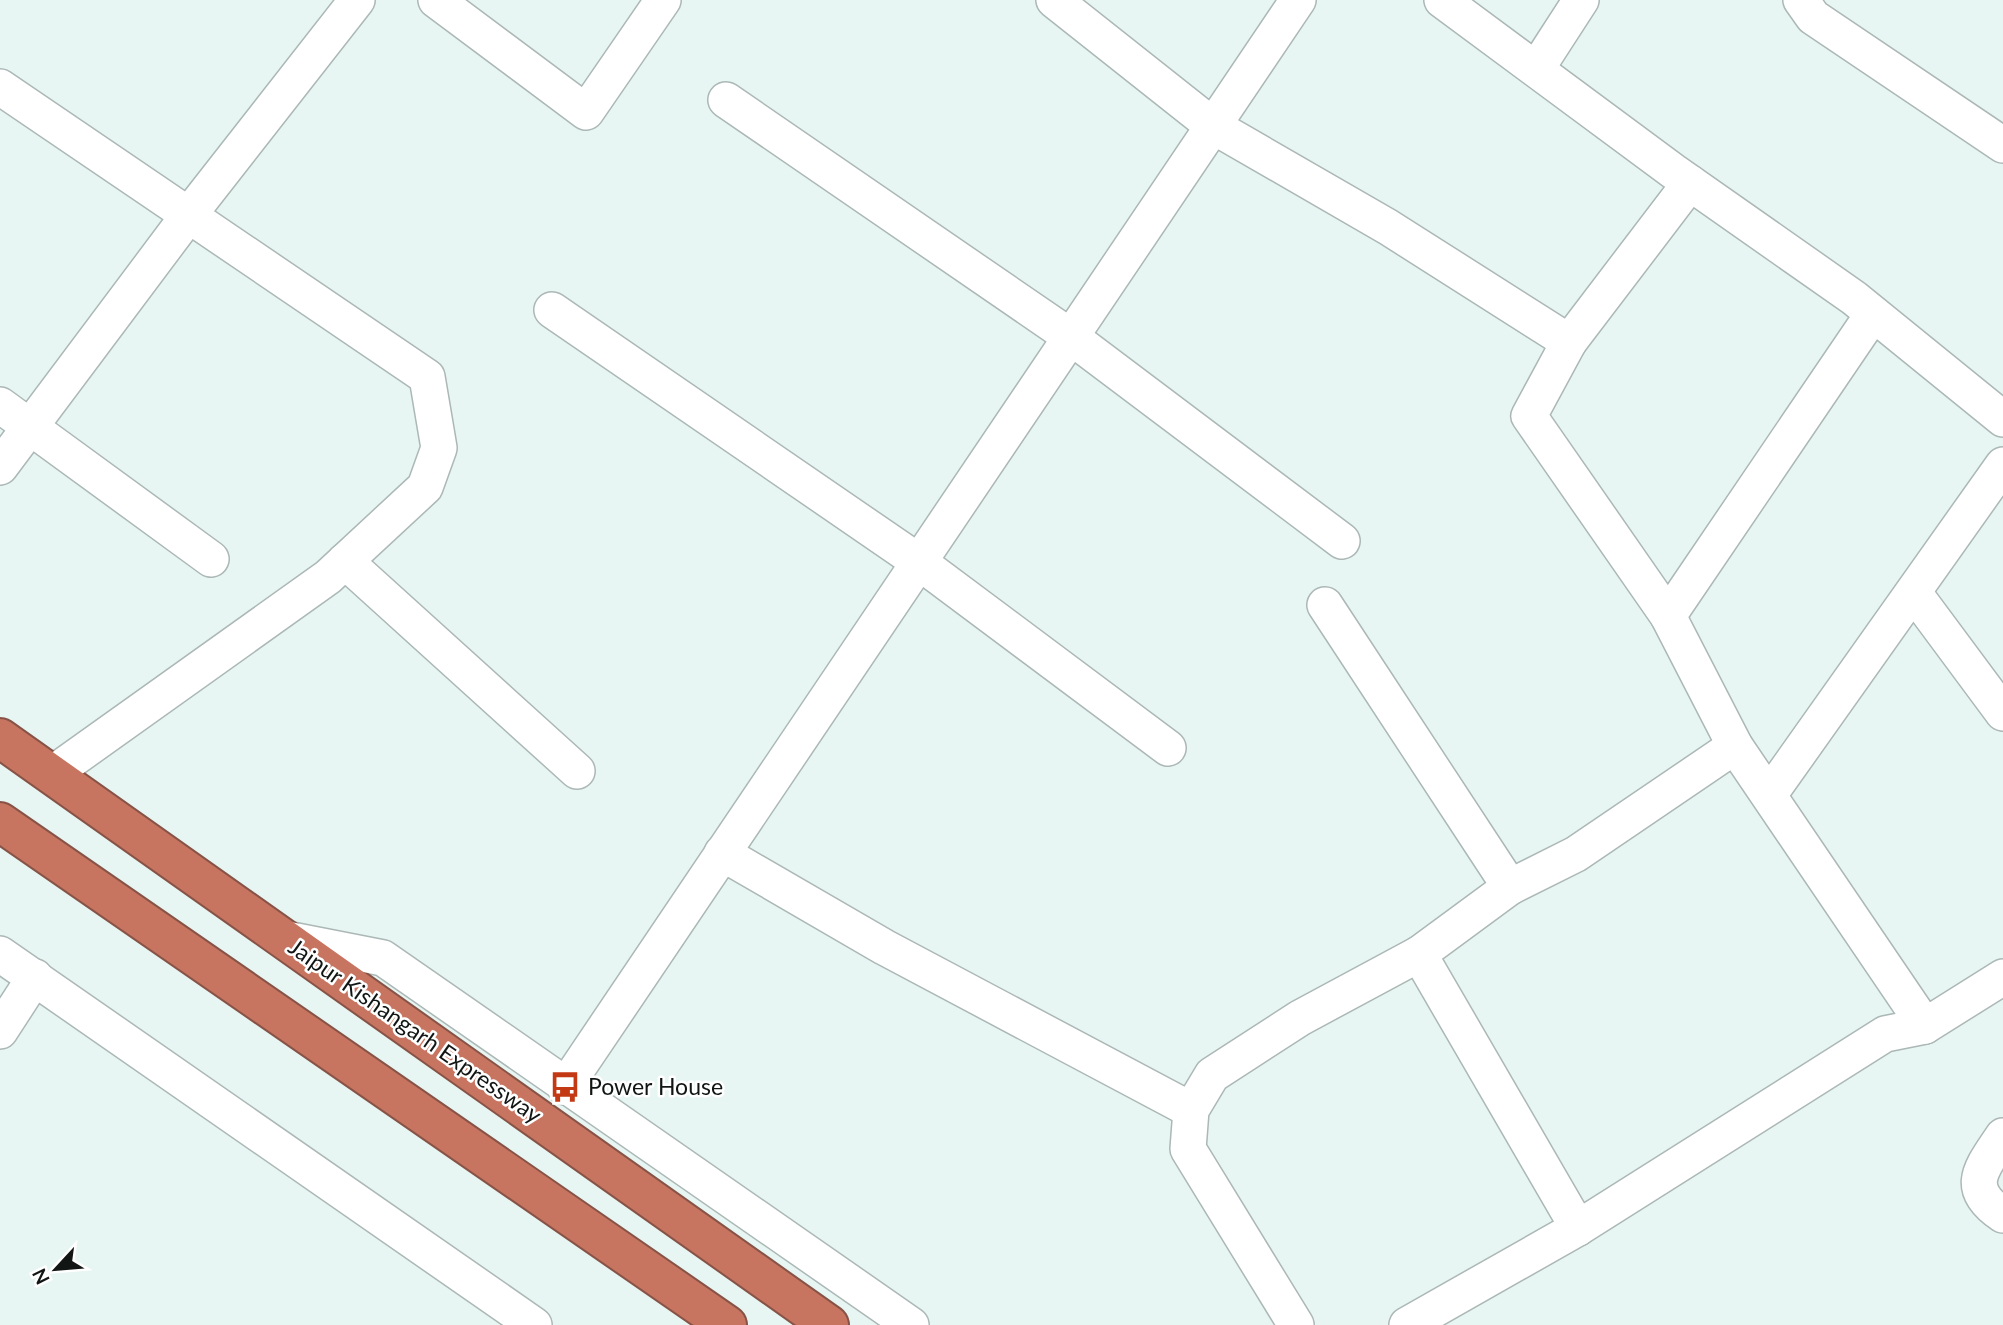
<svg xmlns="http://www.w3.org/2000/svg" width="2003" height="1325" font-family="Lato,sans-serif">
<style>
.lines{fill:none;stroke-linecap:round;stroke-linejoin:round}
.minor-casing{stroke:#abb8b6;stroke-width:38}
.highway-casing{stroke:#875346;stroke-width:42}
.minor{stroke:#fff;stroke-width:35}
.highway{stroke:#c77460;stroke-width:38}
.labels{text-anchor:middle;stroke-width:5;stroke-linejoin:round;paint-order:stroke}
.street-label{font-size:23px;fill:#111615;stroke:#fff}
.poi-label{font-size:23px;fill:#111615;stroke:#fff;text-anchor:start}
</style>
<rect width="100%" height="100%" fill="#e7f5f3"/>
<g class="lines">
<defs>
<g id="minor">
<path d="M 436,0 L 586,112 L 663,0"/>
<path d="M 1054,0 L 1213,126 L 1388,227 L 1569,342"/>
<path d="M 1442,0 L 1673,171 L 1854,298 L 2003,419"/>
<path d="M 1801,0 L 1813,17 L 2003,145"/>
<path d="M 1537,68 L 1581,0"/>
<path d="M 0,87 L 427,377 L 439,448 L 425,487 L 328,577 L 52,774"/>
<path d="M 726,100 L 1071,337 L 1342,541"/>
<path d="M 1690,183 L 1569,342 L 1529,416 L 1668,616 L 1735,746 L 1925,1026"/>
<path d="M 552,310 L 919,562 L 1168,748"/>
<path d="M 0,405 L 211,559"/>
<path d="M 0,467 L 188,216 L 357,0"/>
<path d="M 345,561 L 577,771"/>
<path d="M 1914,593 L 2003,713"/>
<path d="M 1325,605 L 1510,887"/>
<path d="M 1668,616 L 1873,314"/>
<path d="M 1769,795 L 2003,465"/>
<path d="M 722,853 L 884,947 L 1191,1110"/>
<path d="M 286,939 L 383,958 L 911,1325"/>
<path d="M 0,954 L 534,1325"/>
<path d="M 1419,954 L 1578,1228"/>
<path d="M 0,1031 L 35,977"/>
<path d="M 565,1087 L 1298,0"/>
<path d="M 2003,1136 C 1981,1169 1963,1188 2003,1215"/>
<path d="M 1296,1325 L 1188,1149 L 1191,1110 L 1212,1075 L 1300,1018 L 1419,954 L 1510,887 L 1576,854 L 1735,746"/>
<path d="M 1407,1325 L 1578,1228 L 1885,1034 L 1925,1026 L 2003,977"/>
</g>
<g id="highway">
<path d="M 0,738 L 829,1325"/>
<path d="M 0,822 L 727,1325"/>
</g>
</defs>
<!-- minor casing -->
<use href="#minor" class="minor-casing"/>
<!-- highway casing -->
<use href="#highway" class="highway-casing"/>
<!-- minor -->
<use href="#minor" class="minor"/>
<!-- highway -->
<use href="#highway" class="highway"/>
</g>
<!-- icons -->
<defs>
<symbol id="bus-bare" viewBox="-9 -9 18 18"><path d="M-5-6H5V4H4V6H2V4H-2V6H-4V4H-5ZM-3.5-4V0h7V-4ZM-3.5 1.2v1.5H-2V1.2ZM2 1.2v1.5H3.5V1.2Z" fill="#c33914" stroke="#fff" stroke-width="2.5" paint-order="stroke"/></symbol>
</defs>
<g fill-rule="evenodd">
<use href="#bus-bare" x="543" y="1065" width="44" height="44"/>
</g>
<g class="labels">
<!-- street labels -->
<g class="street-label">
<text transform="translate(415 1031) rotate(35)" y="8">Jaipur Kishangarh Expressway</text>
</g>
<!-- poi labels -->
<g class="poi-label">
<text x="588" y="1095">Power House</text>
</g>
</g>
<!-- north arrow -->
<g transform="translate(56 1269) rotate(244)" stroke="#ffffff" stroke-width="5" paint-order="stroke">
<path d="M0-5L12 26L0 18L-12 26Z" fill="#111615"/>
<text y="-10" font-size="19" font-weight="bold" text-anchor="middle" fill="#111615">N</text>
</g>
</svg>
